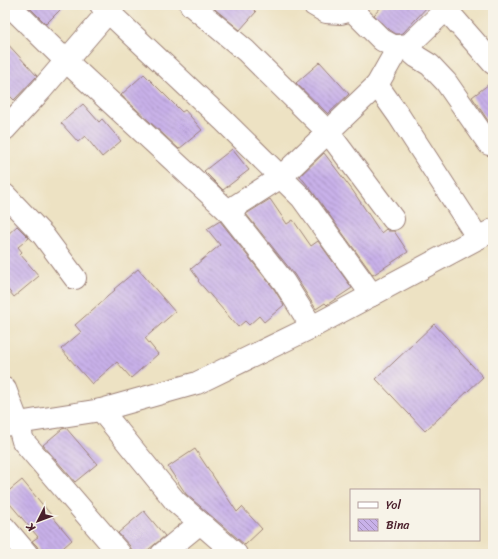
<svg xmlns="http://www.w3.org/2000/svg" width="498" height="559" font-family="Sriracha,sans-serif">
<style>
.building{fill:url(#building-back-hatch)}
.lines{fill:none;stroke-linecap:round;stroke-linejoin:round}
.minor-casing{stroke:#9c8077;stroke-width:24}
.minor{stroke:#fff;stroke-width:22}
</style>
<defs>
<pattern id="building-back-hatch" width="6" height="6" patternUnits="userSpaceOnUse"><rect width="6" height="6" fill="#c8b1e9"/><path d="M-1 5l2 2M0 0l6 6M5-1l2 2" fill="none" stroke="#a48fbd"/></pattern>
</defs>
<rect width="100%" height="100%" fill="#f7f3e8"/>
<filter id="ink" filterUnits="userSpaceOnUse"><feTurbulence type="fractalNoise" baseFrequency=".025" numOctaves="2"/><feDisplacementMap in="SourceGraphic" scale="8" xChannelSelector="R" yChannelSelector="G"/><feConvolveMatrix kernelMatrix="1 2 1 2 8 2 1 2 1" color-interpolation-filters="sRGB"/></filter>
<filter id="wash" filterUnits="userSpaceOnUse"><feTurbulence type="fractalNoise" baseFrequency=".012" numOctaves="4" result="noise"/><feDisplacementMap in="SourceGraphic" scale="16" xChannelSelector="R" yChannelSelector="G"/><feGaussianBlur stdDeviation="0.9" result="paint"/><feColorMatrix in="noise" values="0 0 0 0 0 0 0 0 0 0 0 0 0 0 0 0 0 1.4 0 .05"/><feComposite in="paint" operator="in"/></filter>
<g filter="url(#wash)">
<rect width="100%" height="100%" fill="#ede2c3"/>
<g id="blocks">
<!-- building -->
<g class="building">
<path d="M 27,5 L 65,5 L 46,24 Z"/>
<path d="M 210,5 L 249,5 L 256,12 L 240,30 Z"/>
<path d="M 383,5 L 429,5 L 403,33 L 398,34 L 396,34 L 390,30 L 374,15 Z"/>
<path d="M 5,41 L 37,76 L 14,100 L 5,91 Z"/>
<path d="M 320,62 L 349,94 L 328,114 L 296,83 Z"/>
<path d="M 144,74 L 182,112 L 185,110 L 202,130 L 179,149 L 121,95 Z"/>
<path d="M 493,81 L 493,128 L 472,97 Z"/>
<path d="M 83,104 L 99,122 L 102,119 L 121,141 L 102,157 L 85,136 L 78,142 L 61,123 Z"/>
<path d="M 232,149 L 249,170 L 223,190 L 204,171 Z"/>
<path d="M 324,153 L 353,191 L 381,233 L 386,229 L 388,231 L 394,231 L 408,252 L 373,275 L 312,191 L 300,176 Z"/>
<path d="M 270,199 L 287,224 L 293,220 L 311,246 L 318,241 L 352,288 L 328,304 L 327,305 L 325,303 L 316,309 L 294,274 L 246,214 Z"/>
<path d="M 220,221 L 274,289 L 284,305 L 264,322 L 259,316 L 249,325 L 245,321 L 238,327 L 198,281 L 199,280 L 191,269 L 220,245 L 207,229 Z"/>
<path d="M 17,226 L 29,238 L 18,247 L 22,252 L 20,254 L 39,276 L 14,297 L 5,286 L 5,232 L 7,235 Z"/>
<path d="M 138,269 L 175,312 L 145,338 L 158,354 L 131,378 L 117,362 L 92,384 L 61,349 L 81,332 L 75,325 L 115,290 L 114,289 Z"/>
<path d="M 434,324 L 483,377 L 425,431 L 376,379 Z"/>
<path d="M 66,428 L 97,464 L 75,482 L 43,445 L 62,429 Z"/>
<path d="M 195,449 L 237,512 L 242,507 L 262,529 L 245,545 L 186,494 L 168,467 Z"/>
<path d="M 22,480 L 72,540 L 56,554 L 39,554 L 39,551 L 37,546 L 32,541 L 38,537 L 5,498 L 5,494 Z"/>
<path d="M 144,511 L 165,536 L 143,554 L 132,554 L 132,551 L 130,546 L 118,533 Z"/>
</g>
</g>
</g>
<g filter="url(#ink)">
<use href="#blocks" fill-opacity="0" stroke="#9c8077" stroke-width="1"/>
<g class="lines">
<defs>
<g id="minor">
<path d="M 9,5 L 66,61 L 228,211 L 284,282 L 312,327"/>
<path d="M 101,5 L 223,120 L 302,198 L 372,295"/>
<path d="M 191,5 L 246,51 L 328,132 L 393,219"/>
<path d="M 314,5 L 326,12 L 341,13 L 352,10 L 357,5"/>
<path d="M 352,10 L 382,40 L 393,46 L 399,46 L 409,45 L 441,14 L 445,12 L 450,14 L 493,63"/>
<path d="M 404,46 L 417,57 L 430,65 L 446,82 L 489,144"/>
<path d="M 377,85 L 399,116 L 478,238"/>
<path d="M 5,129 L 41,90 L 114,5"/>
<path d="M 5,195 L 43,235 L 75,278"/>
<path d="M 228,211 L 281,177 L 377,85 L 399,46"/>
<path d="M 5,389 L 18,423 L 23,441 L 120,554"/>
<path d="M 101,410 L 175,501 L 236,554"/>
<path d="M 5,425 L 101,410 L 197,383 L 312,327 L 493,230"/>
<path d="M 5,528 L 27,554"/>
<path d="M 162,554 L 200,523"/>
</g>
</defs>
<!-- minor casing -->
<use href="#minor" class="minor-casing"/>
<!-- minor -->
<use href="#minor" class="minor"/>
</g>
</g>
<!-- margin -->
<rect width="498" height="559" fill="none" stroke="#f7f3e8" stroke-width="20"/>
<!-- legend -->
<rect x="350" y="489" width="130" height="52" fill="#f7f3e8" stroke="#b29e9c"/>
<rect x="358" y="502" width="20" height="6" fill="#ffffff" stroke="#b29e9c"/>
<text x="386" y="509" font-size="12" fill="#4a1f2b">Yol</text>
<rect x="358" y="519" width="20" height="12" fill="url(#building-back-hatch)" stroke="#b29e9c"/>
<text x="386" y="529" font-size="12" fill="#4a1f2b">Bina</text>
<!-- north arrow -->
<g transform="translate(38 521) rotate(228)" stroke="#f7f3e8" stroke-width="3" paint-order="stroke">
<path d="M0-3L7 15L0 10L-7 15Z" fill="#4a1f2b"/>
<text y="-6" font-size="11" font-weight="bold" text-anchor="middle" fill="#4a1f2b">K</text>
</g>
</svg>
